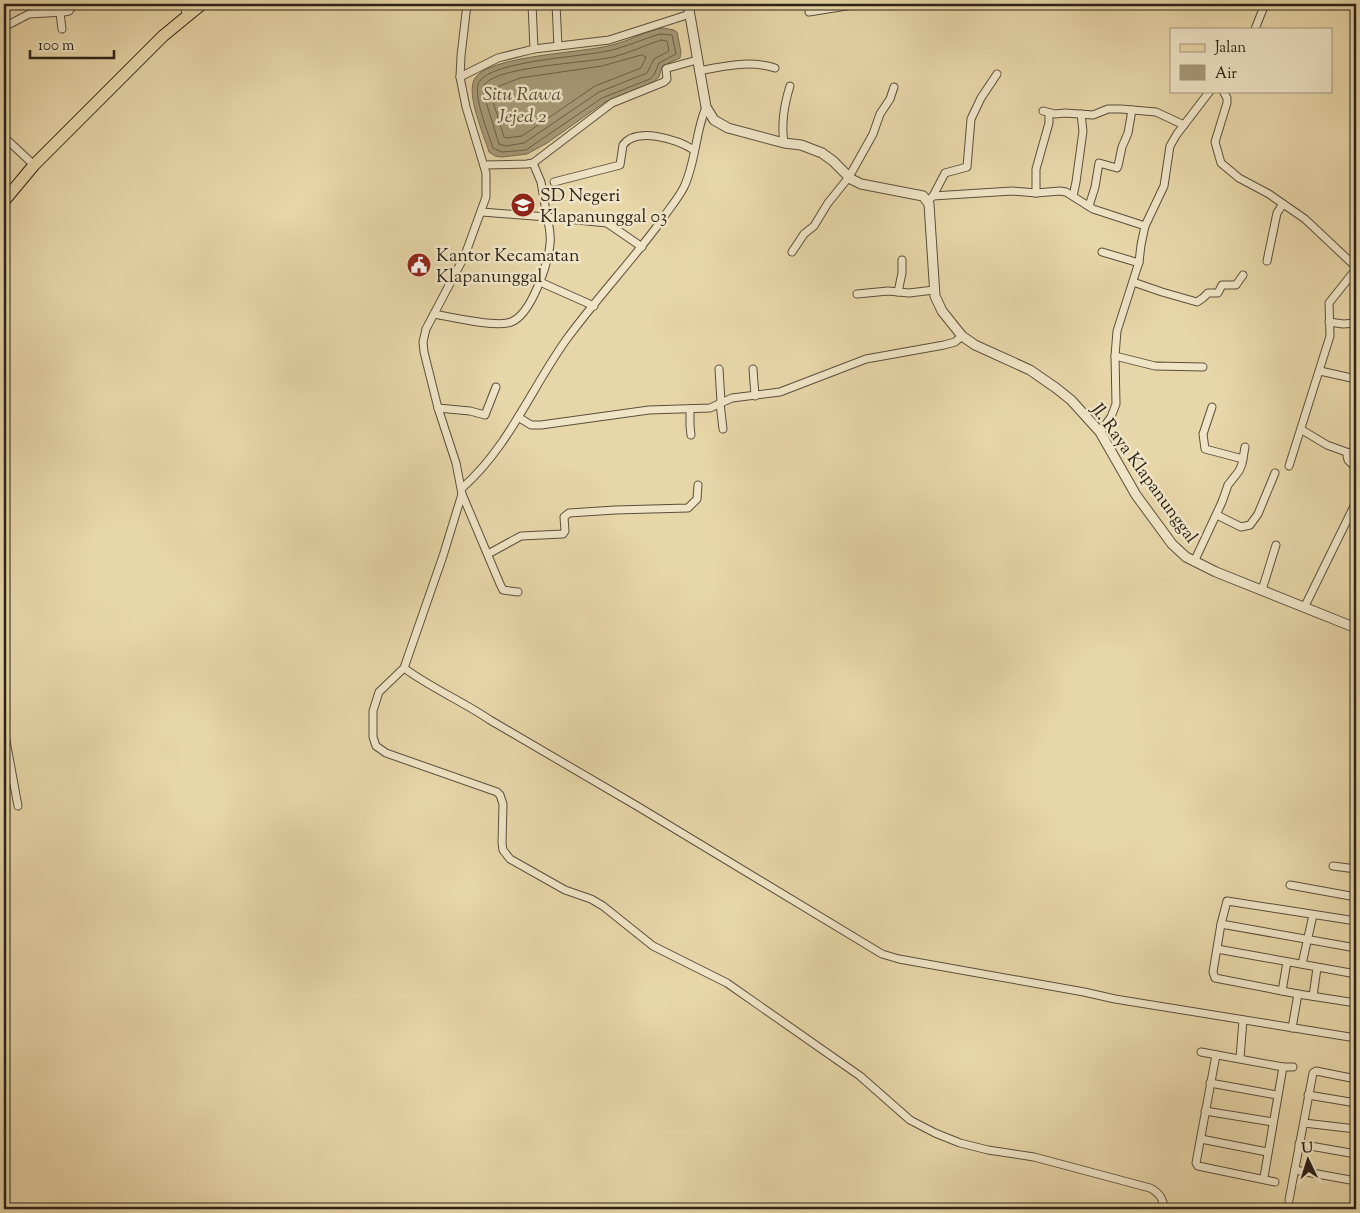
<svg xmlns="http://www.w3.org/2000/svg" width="1360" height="1213" font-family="'Sorts Mill Goudy',serif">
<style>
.water{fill:#a79977;stroke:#756951}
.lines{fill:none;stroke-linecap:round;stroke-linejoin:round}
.shore{stroke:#695e47;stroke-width:1}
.minor-casing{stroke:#5a4f3b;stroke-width:9}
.tertiary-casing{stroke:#5a4f3b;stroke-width:11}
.primary-casing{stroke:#2b2217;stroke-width:13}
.minor{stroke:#efe4c6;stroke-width:7}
.tertiary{stroke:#efe4c6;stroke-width:9}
.primary{stroke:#e7d6a8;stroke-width:11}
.labels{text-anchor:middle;stroke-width:5;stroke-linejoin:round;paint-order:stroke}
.poi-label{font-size:18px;fill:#2b2217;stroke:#efe4c6;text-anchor:start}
.street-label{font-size:18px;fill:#2b2217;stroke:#efe4c6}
.water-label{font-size:19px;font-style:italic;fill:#564c39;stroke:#efe4c6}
</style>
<rect width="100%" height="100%" fill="#e7d6a8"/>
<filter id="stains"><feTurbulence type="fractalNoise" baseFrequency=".004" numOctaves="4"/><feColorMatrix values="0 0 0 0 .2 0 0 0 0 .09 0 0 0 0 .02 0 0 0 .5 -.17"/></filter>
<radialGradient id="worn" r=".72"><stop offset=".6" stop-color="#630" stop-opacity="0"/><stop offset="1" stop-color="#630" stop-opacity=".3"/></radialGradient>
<!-- water -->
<path class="water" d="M 663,28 L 674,30 L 677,32 L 681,52 L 680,58 L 662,66 L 659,77 L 652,83 L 605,102 L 547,143 L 527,154 L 502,157 L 495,156 L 489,152 C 484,135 465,93 475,78 C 491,55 584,53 612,45 C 629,41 646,31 663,28 Z"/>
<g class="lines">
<!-- shore -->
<g class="shore">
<path d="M 660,34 L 672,35 L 676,54 L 659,63 L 654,75 L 650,79 L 602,98 L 526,150 L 502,152 L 493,148 C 489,135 472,94 479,82 C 492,60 586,57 612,50 C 628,46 643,39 660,34 Z"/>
<path d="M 661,40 L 667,41 L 669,51 L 654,59 L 647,73 L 599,92 L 524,143 L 506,146 L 499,144 L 483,92 C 483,89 483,86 485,84 C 499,66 588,63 613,57 C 630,53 645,45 661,40 Z"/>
<path d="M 642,55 L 646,57 L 641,68 L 595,86 L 522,136 L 506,138 L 504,137 L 491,95 L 492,89 L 520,78 L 602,66 Z"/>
</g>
<defs>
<g id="minor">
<path d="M 185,4 L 186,16"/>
<path d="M 467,4 L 461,56 L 460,77 L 466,107 L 486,173 L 486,197 L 465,255 L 426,329 L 423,342 L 424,352 L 438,408 L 456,463 L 462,494 L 443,556 L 404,668 L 379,692 L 373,711 L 373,737 L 376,746 L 386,753 L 497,792 L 500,795 L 503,804 L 502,843 L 503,850 L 510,859 L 565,890 L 591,899 L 603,906 L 653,946 L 727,983 L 860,1076 L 910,1120 L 935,1133 L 960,1143 L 988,1150 L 1034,1157 L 1150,1188 C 1160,1193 1162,1198 1165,1209"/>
<path d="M 532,4 L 534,49"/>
<path d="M 556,4 L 558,46"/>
<path d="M 809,12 L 859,4"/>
<path d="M 60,13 L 62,29"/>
<path d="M 4,27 L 29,14 L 64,12 L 69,11 L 74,4"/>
<path d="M 1255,29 L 1265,4"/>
<path d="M 699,71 C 724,66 750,60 775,68"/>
<path d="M 460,77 L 498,58 L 534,49 L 609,40 L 690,14"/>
<path d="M 1223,91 L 1227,98 L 1227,103 L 1215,142 L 1221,163 L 1239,178 L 1269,194 L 1305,219 L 1356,267"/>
<path d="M 1043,111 L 1055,114 L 1065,113 L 1093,115 L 1108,109 L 1121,109 L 1156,112 L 1184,125"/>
<path d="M 4,137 L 34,165"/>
<path d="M 784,143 C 781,124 784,105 790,86"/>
<path d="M 533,163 L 541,182 L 547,217 L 607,223 L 642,247"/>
<path d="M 484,165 L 527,164 L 533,163 L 612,103 L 664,82 L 667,79 L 666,69 L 668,68 L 697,60"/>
<path d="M 554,182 L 620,165 L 623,145 C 637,126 678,140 694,150"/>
<path d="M 1036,193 L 1036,169 L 1049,123 L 1049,113"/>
<path d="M 933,196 L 945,173 L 967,167 L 971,119 L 981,98 L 997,74"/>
<path d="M 1073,196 L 1076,182 L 1083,131 L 1081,114"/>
<path d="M 928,201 L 933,196 L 1012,191 L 1036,193 L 1060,191 L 1066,192 L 1093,209 L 1145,226"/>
<path d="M 1089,206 L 1095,187 L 1099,163 L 1117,168 L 1118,166 L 1122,147 L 1128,133 L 1132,110"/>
<path d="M 792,252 L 804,234 L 814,226 L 828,203 L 849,177 L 873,134 L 880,114 L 890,99 L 894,87"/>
<path d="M 1102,252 L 1139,263"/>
<path d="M 1267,261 L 1277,213 L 1283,204"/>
<path d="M 540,282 L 594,306"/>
<path d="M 1133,282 L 1162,292 L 1197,302 L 1203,298 L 1208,293 L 1218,293 L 1222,285 L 1236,285 L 1243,275"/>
<path d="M 898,292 L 902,273 L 902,260"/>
<path d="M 857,294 L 888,291 L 909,293 L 934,290"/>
<path d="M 434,314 C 451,317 497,328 511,322 C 531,315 548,264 550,244 C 551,236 549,225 547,217 L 482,212"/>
<path d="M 1329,322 L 1343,324 L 1356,323"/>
<path d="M 1115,356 L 1155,366 L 1203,367"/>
<path d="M 719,369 L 721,402"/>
<path d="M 753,369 L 755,396"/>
<path d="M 1320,371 L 1356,379"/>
<path d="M 720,403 L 723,429"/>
<path d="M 1212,407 L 1203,434 L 1205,449 L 1243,459"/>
<path d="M 438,408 L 470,411 L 485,415 L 496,387"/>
<path d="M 690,409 L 690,426 L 691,435"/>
<path d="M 518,417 L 531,425 L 541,425 L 649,410 L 710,408 L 732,398 L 780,392 L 866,359 L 944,345 L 955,342 L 962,336"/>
<path d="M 1302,430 L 1327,445 L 1349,453"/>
<path d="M 1100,432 L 1111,417 L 1116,404 L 1115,356 L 1117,331 L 1139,262 L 1141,245 L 1145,226 L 1164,186 L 1170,146 L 1177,134 L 1210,91"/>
<path d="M 1356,450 L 1349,453 L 1347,456 L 1348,460 L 1356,468"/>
<path d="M 1289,466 L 1330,336 L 1329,303 L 1356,269"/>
<path d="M 462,488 C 508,448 531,389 566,340 C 596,299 631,262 661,221 C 668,210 678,199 684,187 C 696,162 695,133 706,107"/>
<path d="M 462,494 L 500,584 L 503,590 L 518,592"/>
<path d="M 1217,515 L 1241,527 L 1250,525 L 1258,514 L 1275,473"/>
<path d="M 488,554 L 521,536 L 563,534 L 565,531 L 564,517 L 569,513 L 615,510 L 688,508 L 697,499 L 698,485"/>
<path d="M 1194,562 L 1222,502 L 1228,485 L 1239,471 L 1242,464 L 1245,447"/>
<path d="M 1262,590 L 1276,545"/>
<path d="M 1304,608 L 1356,502"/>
<path d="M 404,668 C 431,688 462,701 490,720 L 637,806 L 882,954 L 899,959 L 1084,992 L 1115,999 L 1356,1038"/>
<path d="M 4,730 L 18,806"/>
<path d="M 1333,866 L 1356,869"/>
<path d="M 1290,885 L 1356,897"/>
<path d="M 1356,921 L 1227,901 L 1221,924 L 1213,972 L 1215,978 L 1298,994 L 1356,1003"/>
<path d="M 1221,924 L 1356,948"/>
<path d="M 1217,949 L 1356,974"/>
<path d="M 1302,964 L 1313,915"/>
<path d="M 1282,991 L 1287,962"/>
<path d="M 1313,996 L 1317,968"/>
<path d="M 1292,1028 L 1298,994"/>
<path d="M 1201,1052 L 1283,1067 L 1293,1067"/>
<path d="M 1216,1055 L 1196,1163 L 1198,1166 L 1275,1182"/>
<path d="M 1240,1058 L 1243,1020"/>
<path d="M 1210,1083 L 1277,1095"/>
<path d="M 1308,1095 L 1356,1103"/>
<path d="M 1205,1111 L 1273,1122"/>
<path d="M 1304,1123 L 1356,1129"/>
<path d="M 1201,1139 L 1267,1152"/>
<path d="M 1299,1144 L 1356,1154"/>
<path d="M 1295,1170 L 1356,1181"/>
<path d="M 1262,1179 L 1264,1177 L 1283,1067"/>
<path d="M 1289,1200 L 1313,1073 L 1316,1071 L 1356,1079"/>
</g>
<path id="tertiary" d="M 688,4 L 706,107 L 714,120 L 728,128 L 784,143 L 801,145 L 822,153 L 833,161 L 851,179 L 861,184 L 923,196 L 929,204 L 935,296 L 942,311 L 962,336 L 975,345 L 1030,370 L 1056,388 L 1071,400 L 1100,432 L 1136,495 L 1172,544 L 1186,557 L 1216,572 L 1356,628"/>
<path id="primary" d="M 4,201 L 34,165 L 163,36 L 202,4"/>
</defs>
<!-- minor casing -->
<use href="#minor" class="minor-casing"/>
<!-- tertiary casing -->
<use href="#tertiary" class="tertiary-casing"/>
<!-- primary casing -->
<use href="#primary" class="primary-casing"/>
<!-- minor -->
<use href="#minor" class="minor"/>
<!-- tertiary -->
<use href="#tertiary" class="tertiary"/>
<!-- primary -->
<use href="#primary" class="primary"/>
</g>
<!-- icons -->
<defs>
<symbol id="school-disc" viewBox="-11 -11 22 22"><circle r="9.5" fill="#8f2418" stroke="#efe4c6"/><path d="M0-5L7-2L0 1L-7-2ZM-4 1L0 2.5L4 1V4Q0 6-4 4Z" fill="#fff"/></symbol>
<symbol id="civic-disc" viewBox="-11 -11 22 22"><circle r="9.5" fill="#8f2418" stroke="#efe4c6"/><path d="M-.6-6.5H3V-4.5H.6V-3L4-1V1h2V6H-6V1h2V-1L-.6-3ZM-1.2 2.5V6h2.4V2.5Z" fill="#fff"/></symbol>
</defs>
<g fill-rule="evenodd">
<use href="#school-disc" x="509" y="191" width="28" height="28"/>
<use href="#civic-disc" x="405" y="251" width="28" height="28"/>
</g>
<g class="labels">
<!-- poi labels -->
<g class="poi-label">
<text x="540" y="201">SD Negeri<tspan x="540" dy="21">Klapanunggal 03</tspan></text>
<text x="436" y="261">Kantor Kecamatan<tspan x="436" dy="21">Klapanunggal</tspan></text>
</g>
<!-- street labels -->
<g class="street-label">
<text transform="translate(1145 473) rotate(54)" y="6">Jl. Raya Klapanunggal</text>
</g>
<!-- water labels -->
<g class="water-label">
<text x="522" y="100">Situ Rawa<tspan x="522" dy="22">Jejed 2</tspan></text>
</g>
</g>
<!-- margin -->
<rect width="1360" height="1213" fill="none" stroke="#e7d6a8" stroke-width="20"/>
<rect x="5" y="5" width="1350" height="1203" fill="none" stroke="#2b2217" stroke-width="2.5"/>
<rect x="10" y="10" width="1340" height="1193" fill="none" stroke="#2b2217"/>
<!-- legend -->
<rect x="1170" y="28" width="162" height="65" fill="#efe4c6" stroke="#a19680"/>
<rect x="1180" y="44" width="25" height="8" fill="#e7d6a8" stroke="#a19680"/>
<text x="1215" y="52" font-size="15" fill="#2b2217">Jalan</text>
<rect x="1180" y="65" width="25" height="15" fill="#a79977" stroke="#a19680"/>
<text x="1215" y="78" font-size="15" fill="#2b2217">Air</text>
<!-- north arrow -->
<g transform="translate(1308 1160) rotate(356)" stroke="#efe4c6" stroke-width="4" paint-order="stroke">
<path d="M0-4L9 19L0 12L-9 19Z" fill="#2b2217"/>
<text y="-8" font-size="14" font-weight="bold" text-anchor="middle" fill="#2b2217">U</text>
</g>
<!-- scale -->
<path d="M30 50v8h84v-8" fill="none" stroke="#2b2217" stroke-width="2.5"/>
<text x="38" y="50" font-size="15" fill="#2b2217" stroke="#efe4c6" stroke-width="4" paint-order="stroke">100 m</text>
<rect width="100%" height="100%" filter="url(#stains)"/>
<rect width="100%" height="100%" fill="url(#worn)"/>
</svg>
